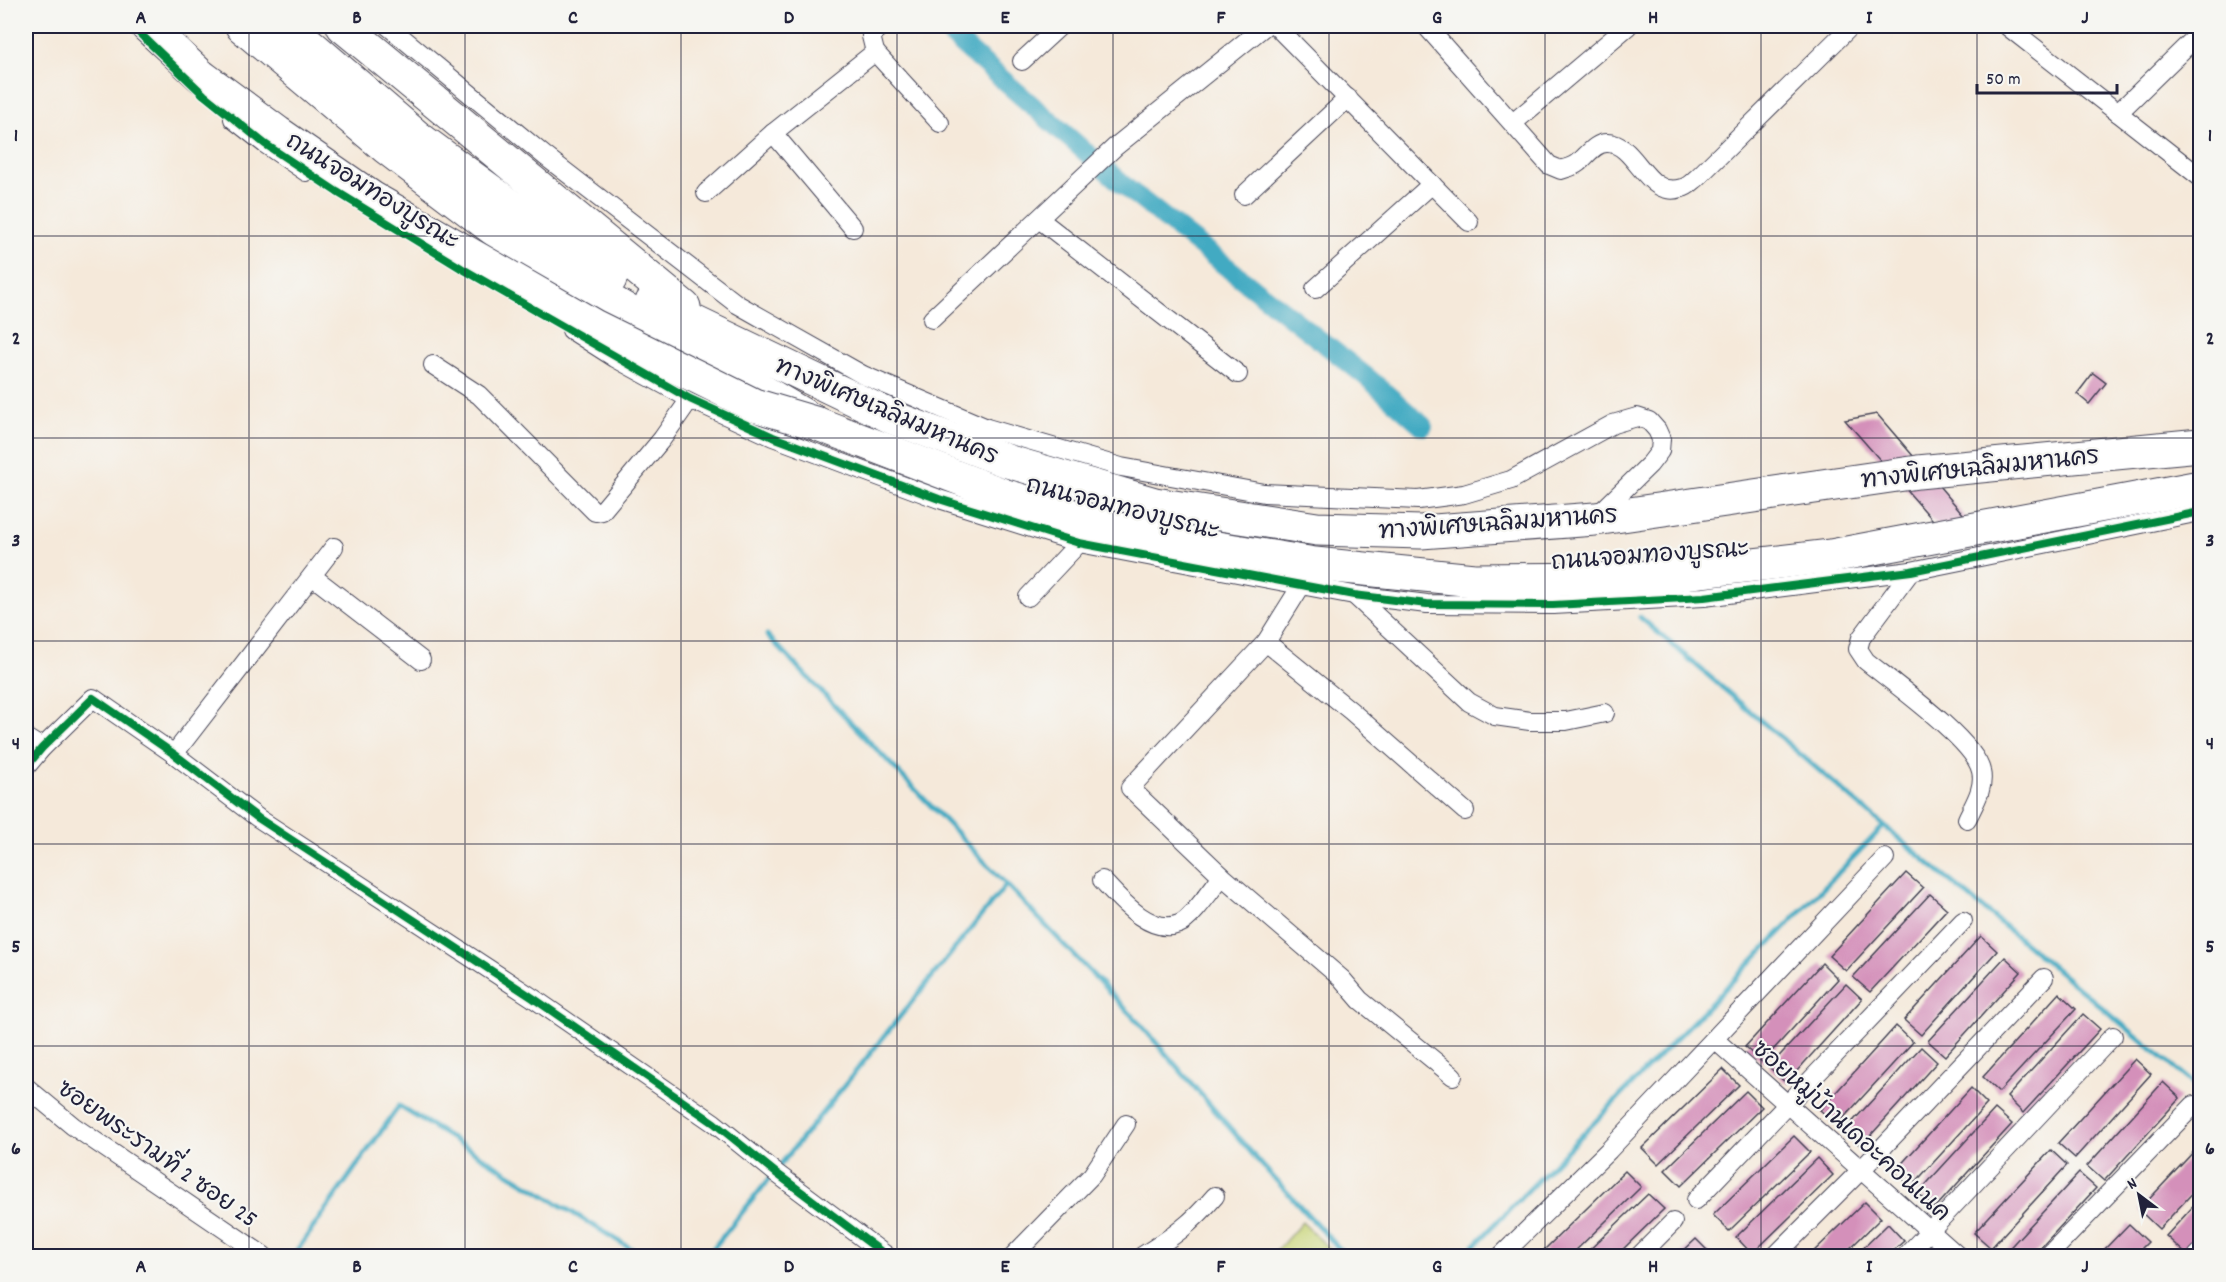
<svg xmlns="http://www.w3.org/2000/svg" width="2226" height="1282" font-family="Dekko,'Playpen Sans Thai',sans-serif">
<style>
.green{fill:#c7d476;stroke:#747b58;stroke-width:1.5}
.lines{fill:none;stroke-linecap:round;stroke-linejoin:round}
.stream{stroke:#42aac2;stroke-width:5}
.canal{stroke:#42aac2;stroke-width:20}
.building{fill:#d490ba}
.street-casing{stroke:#424053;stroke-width:20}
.highway-casing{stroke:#424053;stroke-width:35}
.street{stroke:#fff;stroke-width:18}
.highway{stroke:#fff;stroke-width:33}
.highway-bridge-casing{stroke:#424053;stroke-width:35;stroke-linecap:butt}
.highway-bridge{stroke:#fff;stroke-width:33}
.cycleway-casing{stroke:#f6f6f2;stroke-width:11}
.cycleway{stroke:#00873e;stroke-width:8}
.grid{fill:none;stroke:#22223b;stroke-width:1.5;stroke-opacity:0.55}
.labels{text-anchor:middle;stroke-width:4.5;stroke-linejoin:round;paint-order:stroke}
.street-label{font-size:24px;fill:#22223b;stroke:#f6f6f2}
.neatline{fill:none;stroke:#22223b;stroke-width:2}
.grid-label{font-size:20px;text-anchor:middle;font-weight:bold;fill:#22223b}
</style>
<rect width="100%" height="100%" fill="#f6f6f2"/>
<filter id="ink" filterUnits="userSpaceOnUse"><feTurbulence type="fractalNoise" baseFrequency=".0167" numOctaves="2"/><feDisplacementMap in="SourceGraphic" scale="12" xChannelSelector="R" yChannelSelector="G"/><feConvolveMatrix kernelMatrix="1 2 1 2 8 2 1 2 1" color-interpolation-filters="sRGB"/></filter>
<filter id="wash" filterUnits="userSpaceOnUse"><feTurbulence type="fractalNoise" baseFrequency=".008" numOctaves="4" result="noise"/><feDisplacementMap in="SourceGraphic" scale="24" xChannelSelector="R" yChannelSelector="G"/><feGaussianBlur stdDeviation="1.35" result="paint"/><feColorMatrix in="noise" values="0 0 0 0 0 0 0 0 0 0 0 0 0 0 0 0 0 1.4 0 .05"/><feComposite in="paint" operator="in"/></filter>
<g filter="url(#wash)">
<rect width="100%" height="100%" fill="#f5e9da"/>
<!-- green -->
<path class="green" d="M 1302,1222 L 1337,1256 L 1272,1256 Z"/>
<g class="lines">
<!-- stream -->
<g class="stream">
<path d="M 1640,617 L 1884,826 L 2200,1089"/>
<path d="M 767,635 L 1140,1024 L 1262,1165 L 1346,1256"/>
<path d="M 293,1256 L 399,1106 L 643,1256"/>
<path d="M 707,1256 L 1006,885"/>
<path d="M 1464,1256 L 1884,826"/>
</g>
<!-- canal -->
<path class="canal" d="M 941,26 L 1129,190 L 1368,378 L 1423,426"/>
</g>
<g id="blocks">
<!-- building -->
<g class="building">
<path d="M 2093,373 L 2106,383 L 2089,404 L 2077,394 Z"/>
<path d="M 1877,414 L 1976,529 L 1946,535 L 1845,420 Z"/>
<path d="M 1906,873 L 1923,888 L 1846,971 L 1829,956 Z"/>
<path d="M 1930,894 L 1947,909 L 1870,992 L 1853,977 Z"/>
<path d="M 1981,936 L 1997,951 L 1921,1035 L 1904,1020 Z"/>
<path d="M 2005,957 L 2021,972 L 1945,1056 L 1928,1041 Z"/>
<path d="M 1822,963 L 1838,979 L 1762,1062 L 1745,1047 Z"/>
<path d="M 1846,984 L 1862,999 L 1786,1083 L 1769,1067 Z"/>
<path d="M 2059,993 L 2076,1009 L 1999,1092 L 1983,1077 Z"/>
<path d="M 2083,1014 L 2100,1029 L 2023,1113 L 2007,1097 Z"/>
<path d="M 1896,1026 L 1913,1042 L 1837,1125 L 1820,1110 Z"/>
<path d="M 1921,1047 L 1937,1062 L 1861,1146 L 1844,1131 Z"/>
<path d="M 2135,1059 L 2151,1074 L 2075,1158 L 2058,1143 Z"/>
<path d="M 1723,1069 L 1739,1085 L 1658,1164 L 1642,1148 Z"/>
<path d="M 2163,1082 L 2180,1098 L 2104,1181 L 2087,1166 Z"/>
<path d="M 1971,1088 L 1987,1104 L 1911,1187 L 1894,1172 Z"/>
<path d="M 1746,1091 L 1762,1107 L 1681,1186 L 1665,1170 Z"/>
<path d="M 1995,1109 L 2012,1124 L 1935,1208 L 1918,1193 Z"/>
<path d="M 1794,1136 L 1810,1152 L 1729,1231 L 1713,1215 Z"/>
<path d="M 2200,1145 L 2200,1185 L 2159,1229 L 2139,1210 Z"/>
<path d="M 2051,1150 L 2067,1165 L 1991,1248 L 1974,1233 Z"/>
<path d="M 1817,1158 L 1833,1175 L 1752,1254 L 1736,1237 Z"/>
<path d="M 1625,1171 L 1641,1187 L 1570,1256 L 1550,1256 L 1544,1250 Z"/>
<path d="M 2079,1173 L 2096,1188 L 2033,1256 L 2002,1256 Z"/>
<path d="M 1648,1194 L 1664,1209 L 1616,1256 L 1583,1256 Z"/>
<path d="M 2200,1199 L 2200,1241 L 2187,1255 L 2166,1236 Z"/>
<path d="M 1865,1202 L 1881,1218 L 1842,1256 L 1809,1256 Z"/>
<path d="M 1888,1224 L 1904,1241 L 1887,1256 L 1855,1256 Z"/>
<path d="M 2129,1224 L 2148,1242 L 2134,1256 L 2098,1256 Z"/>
<path d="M 1696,1239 L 1712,1255 L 1678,1256 Z"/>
</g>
</g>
</g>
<g filter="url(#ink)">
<use href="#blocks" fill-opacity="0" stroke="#424053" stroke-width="1.5"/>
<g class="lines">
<defs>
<g id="street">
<path d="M 388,26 L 545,156 L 737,304 L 863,375 L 987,428 L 1121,467 L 1264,493 L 1418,500 L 1464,494 L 1511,480 L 1613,424 L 1637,417 L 1649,421 L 1657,430 L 1661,439 L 1660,451 L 1650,464 L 1597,516"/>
<path d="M 1276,26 L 1469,222"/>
<path d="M 1426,26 L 1549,165 L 1561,170 C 1567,168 1573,167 1578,163 C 1587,156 1595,142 1608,143 C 1637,144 1646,200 1682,188 C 1688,187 1693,181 1697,178 L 1851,26"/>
<path d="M 2007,26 L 2200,177"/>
<path d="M 875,52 L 940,123"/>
<path d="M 1022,61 L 1060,26"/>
<path d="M 2118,113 L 2198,35 L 2200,30"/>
<path d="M 233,119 L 265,144 L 306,172"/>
<path d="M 1513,123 L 1628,26"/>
<path d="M 773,133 L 853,228"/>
<path d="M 706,193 L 773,133 L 875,52 L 871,36 L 880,26"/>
<path d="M 1244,195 L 1348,98"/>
<path d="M 1039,219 L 1238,374"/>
<path d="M 1315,289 L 1432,184"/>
<path d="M 932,319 L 1115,147 L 1265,26"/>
<path d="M 571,330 L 615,358 L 690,399 L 773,437 L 939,499 L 1079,543 L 1354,595 L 1427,604 L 1553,605 L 1704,597 L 1911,571 L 2200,512"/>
<path d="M 433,365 L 479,395 L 595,512 L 602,511 L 662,439 L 690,399"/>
<path d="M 1911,571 L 1861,638 L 1858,649 L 1866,661 C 1892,682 1975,741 1981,771 C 1985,788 1974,804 1967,819"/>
<path d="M 312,576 L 421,660"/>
<path d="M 1301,586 L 1266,642 L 1130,788 L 1222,876 L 1342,979 L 1360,1000 L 1453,1076"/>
<path d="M 1354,595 L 1469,702 L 1495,716 L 1530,721 L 1566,721 L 1605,713"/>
<path d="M 1028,597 L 1079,543"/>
<path d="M 1266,642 L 1351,711 L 1465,811"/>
<path d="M 26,738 L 42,748"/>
<path d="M 174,754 L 334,547"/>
<path d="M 26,767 L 42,748 L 93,698 L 174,754 L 258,818 L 533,998 L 714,1123 L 776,1173 L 887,1256"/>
<path d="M 1102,880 C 1119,898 1150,936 1179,924 C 1191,920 1213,887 1222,876"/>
<path d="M 1714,1039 L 1958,1256"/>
<path d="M 26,1087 L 73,1126 L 264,1256"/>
<path d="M 1696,1200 L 1963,921"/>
<path d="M 1013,1256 L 1092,1175 L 1126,1124"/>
<path d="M 1142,1256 C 1172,1238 1192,1223 1215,1196"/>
<path d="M 1501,1256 L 1609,1150 L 1885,858"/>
<path d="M 1639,1256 L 1673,1222"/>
<path d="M 1775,1256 L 1861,1170 L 2044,978"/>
<path d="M 1906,1256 L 2113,1036"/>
<path d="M 2048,1256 L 2194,1105"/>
<path d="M 2197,1256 L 2200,1253"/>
</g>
<g id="highway">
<path d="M 147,26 L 201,76"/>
<path d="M 242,26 L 387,148 L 511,242 L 818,424 L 1003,495 L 1111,527 L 1168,540 L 1315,564 L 1474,580 L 1630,579 L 1831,556 L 2200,487"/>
<path d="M 288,26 L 417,137 L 610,279"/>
<path d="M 343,26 L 684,307"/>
<path d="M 652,302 L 894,418 L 1007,461 L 1155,504 L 1317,529 L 1421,532 L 1595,519 L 1918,472 L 2200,445"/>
</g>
</defs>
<!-- street casing -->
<use href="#street" class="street-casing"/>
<!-- highway casing -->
<use href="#highway" class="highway-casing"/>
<!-- street -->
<use href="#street" class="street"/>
<!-- highway -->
<use href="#highway" class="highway"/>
<defs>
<path id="highway-bridge" d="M 201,76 L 278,133 L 372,198 L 594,326 L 754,405 L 818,424"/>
</defs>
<!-- highway-bridge casing -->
<use href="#highway-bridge" class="highway-bridge-casing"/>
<!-- highway-bridge -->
<use href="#highway-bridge" class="highway-bridge"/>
<defs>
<g id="cycleway">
<path d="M 132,26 L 204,95 L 265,144 L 337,192 L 461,268 L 690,399 L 773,437 L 939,499 L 1079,543 L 1354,595 L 1427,604 L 1553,605 L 1704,597 L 1911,571 L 2200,512"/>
<path d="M 26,767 L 42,748 L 93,698 L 174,754 L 258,818 L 533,998 L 714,1123 L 776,1173 L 887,1256"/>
</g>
</defs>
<!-- cycleway casing -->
<use href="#cycleway" class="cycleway-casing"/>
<!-- cycleway -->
<use href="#cycleway" class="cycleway"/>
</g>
</g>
<!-- grid -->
<path class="grid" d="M 249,26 L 249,1256M 465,26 L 465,1256M 681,26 L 681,1256M 897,26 L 897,1256M 1113,26 L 1113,1256M 1329,26 L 1329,1256M 1545,26 L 1545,1256M 1761,26 L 1761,1256M 1977,26 L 1977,1256M 26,236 L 2200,236M 26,438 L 2200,438M 26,641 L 2200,641M 26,844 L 2200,844M 26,1046 L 2200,1046"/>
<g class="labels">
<!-- street labels -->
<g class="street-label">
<text transform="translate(373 190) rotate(32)" y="8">ถนนจอมทองบูรณะ</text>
<text transform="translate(887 410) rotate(23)" y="8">ทางพิเศษเฉลิมมหานคร</text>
<text transform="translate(1980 467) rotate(-6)" y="8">ทางพิเศษเฉลิมมหานคร</text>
<text transform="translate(1123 507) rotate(14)" y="8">ถนนจอมทองบูรณะ</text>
<text transform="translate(1498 522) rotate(-4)" y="8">ทางพิเศษเฉลิมมหานคร</text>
<text transform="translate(1650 554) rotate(-4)" y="8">ถนนจอมทองบูรณะ</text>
<text transform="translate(1852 1130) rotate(42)" y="8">ซอยหมู่บ้านเดอะคอนเนค</text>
<text transform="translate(158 1153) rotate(35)" y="8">ซอยพระรามที่ 2 ซอย 25</text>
</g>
</g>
<!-- margin -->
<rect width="2226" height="1282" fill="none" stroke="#f6f6f2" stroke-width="66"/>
<!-- north arrow -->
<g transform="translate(2139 1195) rotate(328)" stroke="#f6f6f2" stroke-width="4.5" paint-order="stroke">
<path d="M0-4.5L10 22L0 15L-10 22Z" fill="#22223b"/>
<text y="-9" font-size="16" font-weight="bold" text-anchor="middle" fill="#22223b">N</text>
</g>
<!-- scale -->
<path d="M1977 84v9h140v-9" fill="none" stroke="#22223b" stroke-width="3"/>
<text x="1986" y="84" font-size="18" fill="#22223b" stroke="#f6f6f2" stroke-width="4.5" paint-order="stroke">50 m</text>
<rect x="33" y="33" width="2160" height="1216" class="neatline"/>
<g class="grid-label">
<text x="141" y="23">A</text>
<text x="357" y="23">B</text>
<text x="573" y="23">C</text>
<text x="789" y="23">D</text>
<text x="1005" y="23">E</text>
<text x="1221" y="23">F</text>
<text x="1437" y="23">G</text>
<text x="1653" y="23">H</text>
<text x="1869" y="23">I</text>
<text x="2085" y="23">J</text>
<text x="16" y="141">1</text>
<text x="2210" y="141">1</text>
<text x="16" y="344">2</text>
<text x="2210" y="344">2</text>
<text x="16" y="546">3</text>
<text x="2210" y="546">3</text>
<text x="16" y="749">4</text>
<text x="2210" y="749">4</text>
<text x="16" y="952">5</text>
<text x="2210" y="952">5</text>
<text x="16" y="1154">6</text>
<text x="2210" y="1154">6</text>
<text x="141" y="1272">A</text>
<text x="357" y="1272">B</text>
<text x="573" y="1272">C</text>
<text x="789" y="1272">D</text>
<text x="1005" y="1272">E</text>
<text x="1221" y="1272">F</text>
<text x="1437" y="1272">G</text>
<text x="1653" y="1272">H</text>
<text x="1869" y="1272">I</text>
<text x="2085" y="1272">J</text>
</g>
</svg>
